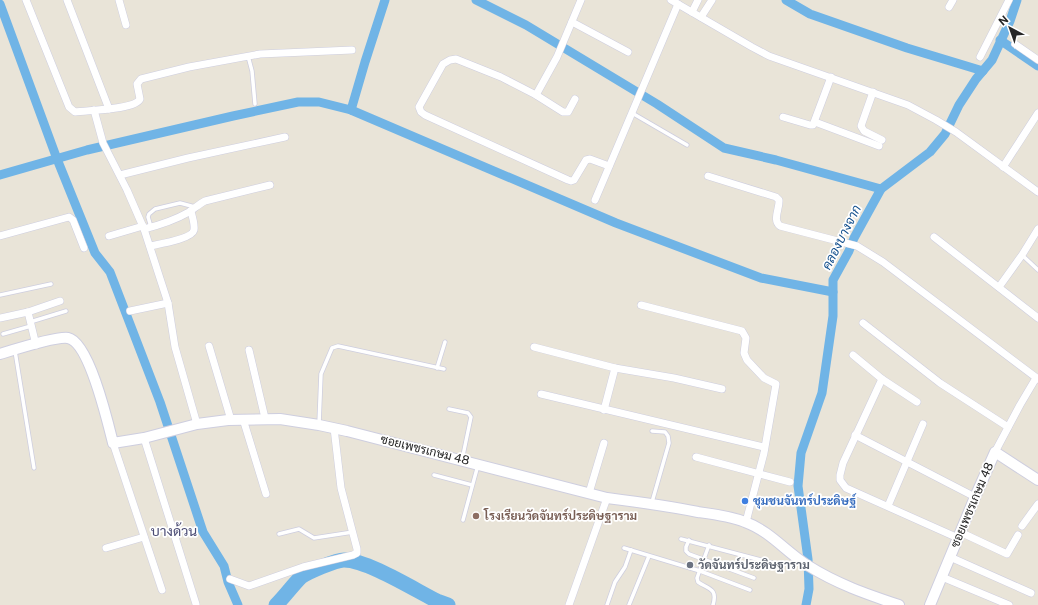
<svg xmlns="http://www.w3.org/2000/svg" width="1038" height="605" font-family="'Public Sans',Sarabun,sans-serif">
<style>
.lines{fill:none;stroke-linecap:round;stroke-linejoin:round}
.canal{stroke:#70b4e6;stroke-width:9}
.river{stroke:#70b4e6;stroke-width:15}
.lane-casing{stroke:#cecedf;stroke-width:5}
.street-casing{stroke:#cecedf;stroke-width:8}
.secondary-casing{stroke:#cecedf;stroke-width:12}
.lane{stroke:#fff;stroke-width:3.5}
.street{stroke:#fff;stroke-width:7}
.secondary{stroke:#fff;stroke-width:10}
.shop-dot{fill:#3f7fe0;stroke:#fff;stroke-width:1.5}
.education-dot{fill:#8d6e63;stroke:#fff;stroke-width:1.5}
.worship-dot{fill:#6b7280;stroke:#fff;stroke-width:1.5}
.labels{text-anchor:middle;stroke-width:3.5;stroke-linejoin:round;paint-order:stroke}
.street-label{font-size:12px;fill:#262626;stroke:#fff}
.shop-label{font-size:12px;font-weight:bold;fill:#366cbe;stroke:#fff;text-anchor:start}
.education-label{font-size:12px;font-weight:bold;fill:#785e54;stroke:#fff;text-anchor:start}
.worship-label{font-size:12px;font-weight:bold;fill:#5b616d;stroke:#fff;text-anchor:start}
.water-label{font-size:13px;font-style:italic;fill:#14508d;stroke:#fff}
.quarter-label{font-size:14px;fill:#4a4b74;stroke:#fff}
</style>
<rect width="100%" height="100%" fill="#e9e4d8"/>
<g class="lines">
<!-- canal -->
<g class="canal">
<path d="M 476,0 L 526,25 L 657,104 L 724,148 L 776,160 L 881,189"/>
<path d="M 786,0 L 810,14 L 907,48 L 983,71"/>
<path d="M 0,4 L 57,159 L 95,253 L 110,272 L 160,402 L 203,532 L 224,566 L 228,582 L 238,605"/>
<path d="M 1000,40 L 1038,66"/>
<path d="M 351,110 L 365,62 L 385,0"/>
<path d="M 0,175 L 87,150 L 233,116 L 298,102 L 319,102 L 351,110 L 616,223 L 761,278 L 833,292"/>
<path d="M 806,605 L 809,589 L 808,559 L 798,486 L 801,453 L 822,393 L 833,316 L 833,280 L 849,251 L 854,238 L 881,189 L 930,152 L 945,134 L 959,105 L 976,79 L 992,60 L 1010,21 L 1017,0"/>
</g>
<!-- river -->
<path class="river" d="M 276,605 C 285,596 292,586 301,577 C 308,572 336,560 344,560 C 367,560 415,590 437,601 L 448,605"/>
<defs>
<g id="lane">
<path d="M 248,56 L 252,71 L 255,104"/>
<path d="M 632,113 L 687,145"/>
<path d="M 151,227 L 148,217 L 149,214 L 155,209 L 180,203 L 195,207"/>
<path d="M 1022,255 L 1038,270"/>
<path d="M 0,295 L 51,284"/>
<path d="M 30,322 L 66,311"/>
<path d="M 3,334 L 31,326"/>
<path d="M 15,351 L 34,468"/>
<path d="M 437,368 L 445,342"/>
<path d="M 449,409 L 468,413 L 471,417 L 462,460"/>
<path d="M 319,424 L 321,374 L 332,348 L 338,346 L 444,369"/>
<path d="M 652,431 L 665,432 L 668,436 L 669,443 L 652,502"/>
<path d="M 434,475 L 472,485"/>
<path d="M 463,520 L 478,465"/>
<path d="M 279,534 L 299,529 L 314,538 L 353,532"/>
<path d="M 681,539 L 772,563"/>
<path d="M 689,540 L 686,547 L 686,551 L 689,554 L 754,578"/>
<path d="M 709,545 L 697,578 L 698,582 C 708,589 718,588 713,605"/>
<path d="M 624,548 L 700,571 L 750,590"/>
<path d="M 607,605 L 615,582 L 625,567 L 631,550"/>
<path d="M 629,605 L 649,556"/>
</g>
<g id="street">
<path d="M 26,0 L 69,107 L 75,112 C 87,110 135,110 140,99 L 137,84 L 141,79 L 189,67 L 260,54 L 352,50"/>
<path d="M 67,0 L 109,109"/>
<path d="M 119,0 L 126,25"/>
<path d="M 671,0 L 752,47 L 769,56 L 908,105 L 936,120 L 956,132 L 1038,192"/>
<path d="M 949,7 L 953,0"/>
<path d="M 692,12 L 698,0"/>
<path d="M 701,17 L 712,0"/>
<path d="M 572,22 L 628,52"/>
<path d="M 1015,44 L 1038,60"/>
<path d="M 980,57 L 1009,0"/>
<path d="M 873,92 L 861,126 L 864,131 L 882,140"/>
<path d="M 536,95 L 557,57 L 581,0"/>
<path d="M 575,99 L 568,112 L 563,112 L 536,95 L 501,77 L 456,59 L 450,60 L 443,64 L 419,107 L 421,112 L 425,115 L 568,180 L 571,181 L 574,180 L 586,160 L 590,159 L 609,166"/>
<path d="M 94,110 L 103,143 L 127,190 L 144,229 L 168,303 L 175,347 L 197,424"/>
<path d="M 783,117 L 810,125 L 813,125 L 831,77"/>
<path d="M 815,122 L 879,146"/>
<path d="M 1003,167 L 1038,113"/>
<path d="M 120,175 L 188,158 L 285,137"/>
<path d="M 708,176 L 776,197 L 779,200 C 780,208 772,220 780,226 L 857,246 L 883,262 L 1038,379"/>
<path d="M 595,200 L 678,4"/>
<path d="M 144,229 C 160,225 175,220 189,212 C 195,208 199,204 205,201 L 270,185"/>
<path d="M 0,236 L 69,217 L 73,220 L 84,248"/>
<path d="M 109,236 L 143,226"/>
<path d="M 934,237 L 1038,318"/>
<path d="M 150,246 C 159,244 192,239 194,230 C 195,224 192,216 191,211"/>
<path d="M 999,287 L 1022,255 L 1038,229"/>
<path d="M 641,305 L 742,331 L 746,338 L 744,353 L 747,360 L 764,378 L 776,384 L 764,453 L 746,522"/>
<path d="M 130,311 L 168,303"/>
<path d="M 28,312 L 36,345"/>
<path d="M 0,318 L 28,312 L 60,301"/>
<path d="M 863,323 L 940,383 L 1008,427"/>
<path d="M 209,346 L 231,420"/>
<path d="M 534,347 L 615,368 L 674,378 L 722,389"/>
<path d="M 249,350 L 265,418"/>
<path d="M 853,355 L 882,379 L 917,402"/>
<path d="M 882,379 L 843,463 L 840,475 L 840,480 L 846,488 L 958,538"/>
<path d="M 541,394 L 764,447"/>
<path d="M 604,410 L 615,368"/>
<path d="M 243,419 L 266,494"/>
<path d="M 855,435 L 975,497"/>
<path d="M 144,438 L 196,604"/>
<path d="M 113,443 L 162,590"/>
<path d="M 995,452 L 1020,405 L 1036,378"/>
<path d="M 696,457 L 790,482"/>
<path d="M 589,493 L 604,443"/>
<path d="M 888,506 L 923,424"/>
<path d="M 1022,526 L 1038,504"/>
<path d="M 960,532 L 1007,554 L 1018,535"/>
<path d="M 106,548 L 144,537"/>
<path d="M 950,557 L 1031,593"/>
<path d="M 942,577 L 1009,605"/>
<path d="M 230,579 L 249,586 L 303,567 L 353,555 L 357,553 L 357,549 L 341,488 L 334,428"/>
<path d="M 569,605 L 607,498"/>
</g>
<g id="secondary">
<path d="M 0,354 C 13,350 57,336 68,338 C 89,342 108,423 113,443 L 144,438 L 197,424 L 228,420 L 280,419 L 319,425 L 347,431 L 607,498 C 638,502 668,506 698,512 C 713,514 730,516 745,522 C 770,531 786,552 807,565 C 837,584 866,594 899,605"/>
<path d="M 930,605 L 975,497 L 995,452 L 1038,480"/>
</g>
</defs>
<!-- lane casing -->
<use href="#lane" class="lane-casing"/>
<!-- street casing -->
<use href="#street" class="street-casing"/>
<!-- secondary casing -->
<use href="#secondary" class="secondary-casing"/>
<!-- lane -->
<use href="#lane" class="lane"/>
<!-- street -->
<use href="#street" class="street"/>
<!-- secondary -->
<use href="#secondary" class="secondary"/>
</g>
<!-- markers -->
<circle class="shop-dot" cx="745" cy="501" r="4"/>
<circle class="education-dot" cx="476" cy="516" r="4"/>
<circle class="worship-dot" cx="690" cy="565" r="4"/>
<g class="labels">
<!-- street labels -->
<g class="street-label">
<text transform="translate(425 450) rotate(14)" y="4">ซอยเพชรเกษม 48</text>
<text transform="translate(972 505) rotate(-67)" y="4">ซอยเพชรเกษม 48</text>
</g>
<!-- shop labels -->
<g class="shop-label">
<text x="753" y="505">ชุมชนจันทร์ประดิษฐ์</text>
</g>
<!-- education labels -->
<g class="education-label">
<text x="484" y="520">โรงเรียนวัดจันทร์ประดิษฐาราม</text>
</g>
<!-- worship labels -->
<g class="worship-label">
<text x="698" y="569">วัดจันทร์ประดิษฐาราม</text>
</g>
<!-- water labels -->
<g class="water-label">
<text transform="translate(841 237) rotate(-63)" y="5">คลองบางจาก</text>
</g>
<!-- quarter labels -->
<g class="quarter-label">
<text x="174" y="536">บางด้วน</text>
</g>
</g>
<!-- north arrow -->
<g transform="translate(1010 28) rotate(319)" stroke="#ffffff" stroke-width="3" paint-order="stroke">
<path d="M0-3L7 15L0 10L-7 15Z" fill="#262626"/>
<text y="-6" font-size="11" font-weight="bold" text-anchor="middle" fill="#262626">N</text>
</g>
</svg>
